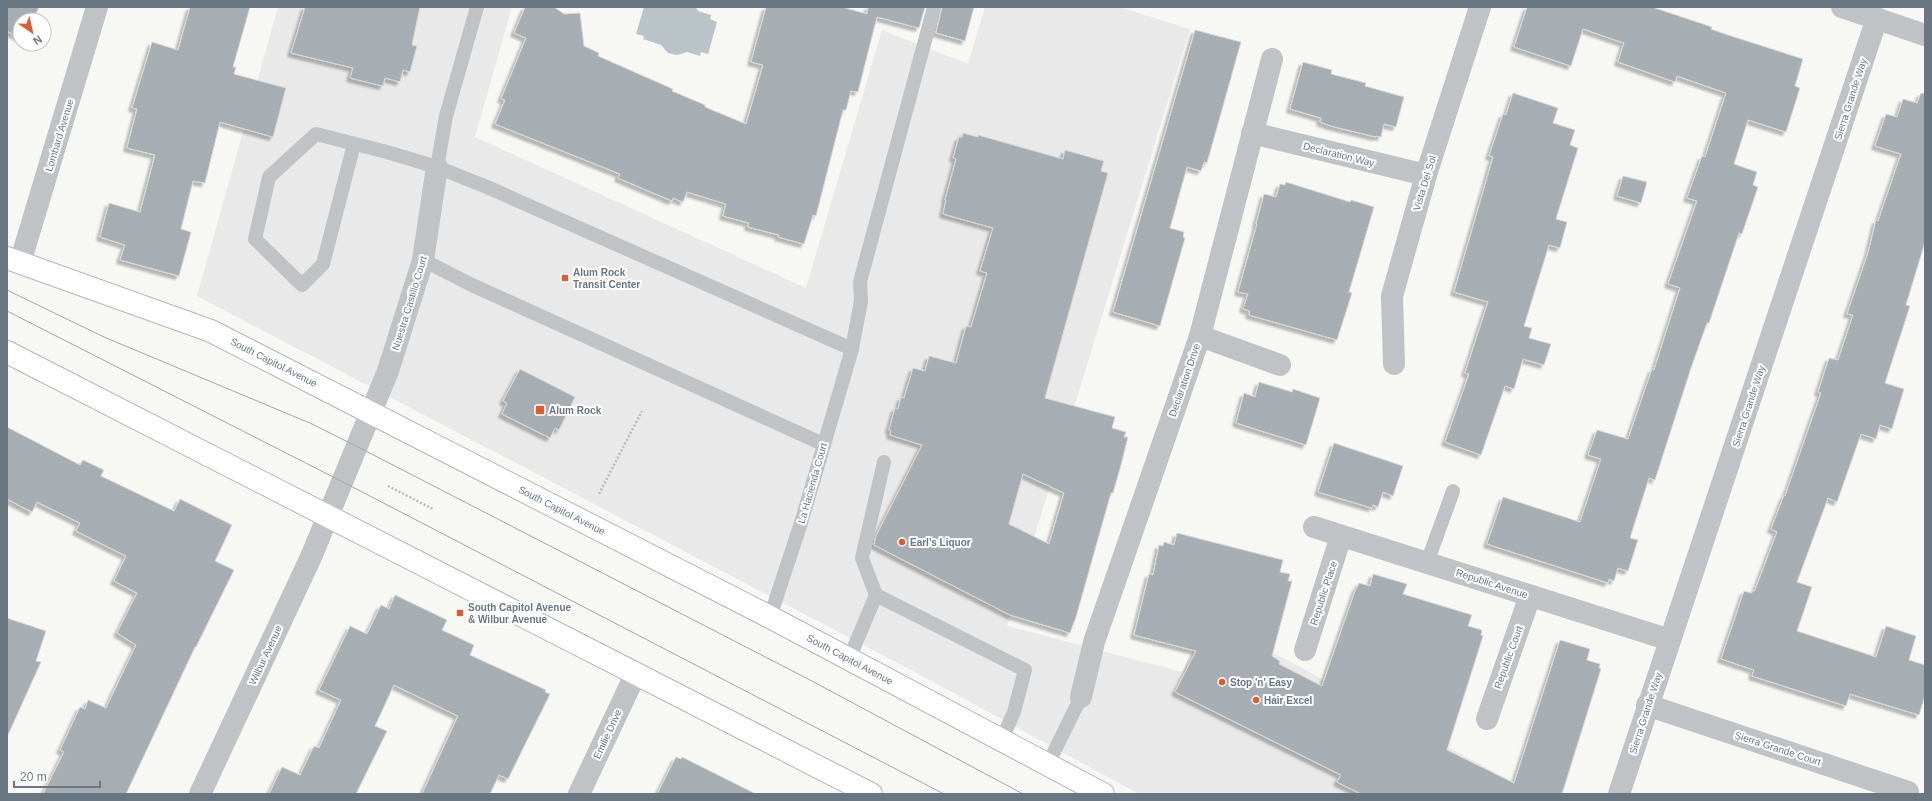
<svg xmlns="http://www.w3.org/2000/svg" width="1932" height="801" font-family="Arial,sans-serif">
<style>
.built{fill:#e8e9e8}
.water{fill:#bac3c8}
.building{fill:#a7aeb3;stroke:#d9d9d7;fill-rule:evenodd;filter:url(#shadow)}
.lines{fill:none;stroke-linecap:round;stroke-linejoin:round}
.primary-casing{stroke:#b2b7ba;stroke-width:24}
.path{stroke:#b9bcbe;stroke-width:2.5;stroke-dasharray:2 2;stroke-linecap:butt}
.lane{stroke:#bfc3c6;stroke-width:14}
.street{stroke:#bfc3c6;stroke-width:22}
.primary{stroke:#fff;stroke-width:22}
.tram{stroke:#a1a7ac;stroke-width:1}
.poi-dot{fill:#d55f36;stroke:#fff;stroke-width:1.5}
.labels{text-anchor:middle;stroke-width:4;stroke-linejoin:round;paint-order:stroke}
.street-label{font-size:10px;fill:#697783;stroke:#fff}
.poi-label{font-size:10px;font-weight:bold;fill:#697783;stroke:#fff;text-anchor:start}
</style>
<defs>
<filter id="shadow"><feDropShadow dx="-3.5" dy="3.5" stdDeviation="1" flood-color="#0004"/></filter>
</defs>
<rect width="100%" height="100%" fill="#f7f7f4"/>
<!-- built -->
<path class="built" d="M 278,7 L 512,7 L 475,137 L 806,288 L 882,30 L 968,64 L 985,7 L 1119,7 L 1190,29 L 1007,626 L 1182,672 L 1209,618 L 1535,794 L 1139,794 L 915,672 L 197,296 Z"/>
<!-- water -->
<path class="water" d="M 644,7 L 696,7 L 698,11 L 711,15 L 710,19 L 717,22 L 708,54 L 701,52 L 700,56 L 687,52 L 677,55 L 672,54 L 668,53 L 661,45 L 643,39 L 644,36 L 636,34 Z"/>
<!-- building -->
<g class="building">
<path d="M 7,7 L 39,7 L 33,20 L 20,20 L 20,38 L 7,31 Z"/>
<path d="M 190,7 L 250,7 L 233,67 L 236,67 L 234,74 L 286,88 L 273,137 L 220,122 L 205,183 L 193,181 L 181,229 L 191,232 L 179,276 L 120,260 L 125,245 L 100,237 L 109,203 L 140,212 L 155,155 L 127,148 L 137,109 L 132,108 L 152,42 L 178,50 Z"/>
<path d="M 305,7 L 420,7 L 412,45 L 417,46 L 410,72 L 403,70 L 400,82 L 385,78 L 383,86 L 350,78 L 353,68 L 291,53 Z"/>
<path d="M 525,7 L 554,7 L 564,14 L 580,13 L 584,46 L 599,53 L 598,56 L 673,89 L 672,91 L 705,105 L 705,107 L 746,124 L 763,65 L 751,62 L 766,7 L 842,7 L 867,14 L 868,7 L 925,7 L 919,28 L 877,17 L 858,92 L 851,91 L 846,110 L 843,110 L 816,216 L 813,215 L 804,244 L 778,237 L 779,235 L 748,227 L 749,223 L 723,216 L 726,204 L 687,192 L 683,202 L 673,198 L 672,201 L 618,178 L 620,174 L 495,124 L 505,100 L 501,99 L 526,38 L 514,33 Z"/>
<path d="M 942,7 L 974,7 L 965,41 L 936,33 Z"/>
<path d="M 1527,7 L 1652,7 L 1712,27 L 1711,29 L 1725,34 L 1803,59 L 1795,86 L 1800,88 L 1786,132 L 1748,120 L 1734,164 L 1757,172 L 1753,185 L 1758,187 L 1742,234 L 1739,233 L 1709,323 L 1707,323 L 1691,368 L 1655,480 L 1649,478 L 1630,538 L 1638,540 L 1628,571 L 1618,568 L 1614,581 L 1609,579 L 1608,583 L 1487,544 L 1503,497 L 1580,522 L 1601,459 L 1588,455 L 1597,430 L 1628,439 L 1652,369 L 1654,370 L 1680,288 L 1668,284 L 1697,201 L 1687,198 L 1702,156 L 1705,157 L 1726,93 L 1677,76 L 1675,82 L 1618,62 L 1624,43 L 1583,29 L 1571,66 L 1514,47 Z"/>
<path d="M 1195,30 L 1241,42 L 1207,163 L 1204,162 L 1201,171 L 1187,167 L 1170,228 L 1184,232 L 1183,237 L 1185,238 L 1160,326 L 1113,312 Z"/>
<path d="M 1303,62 L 1332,70 L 1331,74 L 1366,83 L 1365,86 L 1404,97 L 1396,127 L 1384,124 L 1381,137 L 1376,136 L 1376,137 L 1331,126 L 1320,122 L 1321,118 L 1290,109 Z"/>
<path d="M 1513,93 L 1558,108 L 1553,123 L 1575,130 L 1570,145 L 1578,148 L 1556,219 L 1567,222 L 1560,248 L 1549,245 L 1524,326 L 1532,328 L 1529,338 L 1551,344 L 1544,365 L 1523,359 L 1514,389 L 1505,386 L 1481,455 L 1445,442 L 1469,374 L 1465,373 L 1488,302 L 1454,292 L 1493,157 L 1489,156 L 1503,114 L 1506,115 Z"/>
<path d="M 1921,93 L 1925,94 L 1925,242 L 1906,305 L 1910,306 L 1885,383 L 1904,389 L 1892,429 L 1880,425 L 1876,439 L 1861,434 L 1837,502 L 1828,498 L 1797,582 L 1812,587 L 1797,631 L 1876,657 L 1886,626 L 1916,636 L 1909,660 L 1925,665 L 1925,696 L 1919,715 L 1850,694 L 1846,706 L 1752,676 L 1754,670 L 1721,659 L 1744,591 L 1751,593 L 1755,590 L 1777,532 L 1771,529 L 1784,495 L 1785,496 L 1821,393 L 1818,392 L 1829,358 L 1838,360 L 1853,315 L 1847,314 L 1868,253 L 1876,220 L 1878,221 L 1901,154 L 1875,146 L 1886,114 L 1897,117 L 1903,99 L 1917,103 Z"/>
<path d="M 963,133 L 978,137 L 978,135 L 1063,159 L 1065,150 L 1104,161 L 1101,171 L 1108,173 L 1045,398 L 1115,417 L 1112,428 L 1126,432 L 1124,437 L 1128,437 L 1121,465 L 1113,493 L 1111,493 L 1076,617 L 1070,633 L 1010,615 L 874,545 L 876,536 L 922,445 L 890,435 L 891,431 L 889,430 L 895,408 L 898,409 L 901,397 L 904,398 L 913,368 L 925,371 L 929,356 L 956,363 L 966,326 L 971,327 L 987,273 L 980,271 L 993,228 L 943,214 L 946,200 L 945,200 L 956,159 L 953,158 L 959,137 L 962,137 ZM 1023,474 L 1064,493 L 1049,544 L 1009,524 Z"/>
<path d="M 1623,176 L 1647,182 L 1641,203 L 1617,196 Z"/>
<path d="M 1286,182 L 1350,202 L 1351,200 L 1374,207 L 1349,292 L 1352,293 L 1337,340 L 1249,315 L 1250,311 L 1243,309 L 1248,294 L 1238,292 L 1257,224 L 1256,224 L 1264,194 L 1276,197 L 1280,184 L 1285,185 Z"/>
<path d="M 520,369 L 575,397 L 559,430 L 555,428 L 550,438 L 502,414 L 507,403 L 503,401 Z"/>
<path d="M 1259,382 L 1292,392 L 1293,389 L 1320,398 L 1306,445 L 1236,423 L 1244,393 L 1255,397 Z"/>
<path d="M 7,427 L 80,465 L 83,460 L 104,470 L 101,476 L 174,511 L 180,499 L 232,525 L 215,561 L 234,570 L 196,647 L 195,647 L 126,794 L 43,794 L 64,752 L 60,750 L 80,707 L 85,709 L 88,700 L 106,708 L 136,645 L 117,633 L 137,593 L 114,581 L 126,556 L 76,531 L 80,523 L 37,502 L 32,512 L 7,499 Z"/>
<path d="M 1334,443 L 1403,466 L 1393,496 L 1383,492 L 1378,507 L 1373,505 L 1372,508 L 1318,492 Z"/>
<path d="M 1177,533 L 1283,560 L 1280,572 L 1290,574 L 1288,581 L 1292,581 L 1272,656 L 1280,661 L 1279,664 L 1322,686 L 1356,588 L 1357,588 L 1359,583 L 1370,586 L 1373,574 L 1407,584 L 1403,594 L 1472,615 L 1468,626 L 1482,630 L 1481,635 L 1483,636 L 1447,750 L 1514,783 L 1560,640 L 1590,649 L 1587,660 L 1600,664 L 1599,668 L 1601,669 L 1562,794 L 1361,794 L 1337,782 L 1341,775 L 1175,692 L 1196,651 L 1134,635 L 1149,574 L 1153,575 L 1159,545 L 1163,546 L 1164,542 L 1174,545 Z"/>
<path d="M 395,595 L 447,620 L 442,630 L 474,645 L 470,655 L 546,690 L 545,692 L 550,694 L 508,779 L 499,775 L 490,794 L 422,794 L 458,716 L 394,685 L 375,726 L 387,731 L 356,794 L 269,794 L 282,767 L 300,775 L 314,746 L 319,748 L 341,700 L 319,690 L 350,626 L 367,634 L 381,605 L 389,609 Z"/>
<path d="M 7,618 L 46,631 L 36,661 L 41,662 L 7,737 Z"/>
<path d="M 676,757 L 681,759 L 682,757 L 756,794 L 657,794 Z"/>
</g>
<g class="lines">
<defs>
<g id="primary">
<path d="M 7,258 L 211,331 L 770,617 L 1103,794"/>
<path d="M 7,352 L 871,794"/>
</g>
</defs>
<!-- primary casing -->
<use href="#primary" class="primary-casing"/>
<!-- path -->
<g class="path">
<path d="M 388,486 L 433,509"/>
<path d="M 599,494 L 642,411"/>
</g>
<!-- lane -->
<g class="lane">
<path d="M 354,144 L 323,264 L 302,285 L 255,239 L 269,177 L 316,134 L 387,152 L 437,167 L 487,187 L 852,349"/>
<path d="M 437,167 L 446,116 L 477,7"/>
<path d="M 423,260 L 472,285 L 823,444"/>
<path d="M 884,462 L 862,558 L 876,595 L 1025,670 L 1014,712 L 1002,739"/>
<path d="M 1427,563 L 1453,491"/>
<path d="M 770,617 L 801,523 L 852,349 L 861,301 L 860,282 L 934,7"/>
<path d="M 849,659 L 876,595"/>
<path d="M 1048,764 L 1081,697"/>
</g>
<!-- street -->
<g class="street">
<path d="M 1842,7 L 1925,35"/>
<path d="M 1252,133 L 1426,175"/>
<path d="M 20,263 L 97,7"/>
<path d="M 1200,336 L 1280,365"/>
<path d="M 1394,364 L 1392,296 L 1426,175 L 1480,7"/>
<path d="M 1314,527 L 1670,640"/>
<path d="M 1305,650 L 1341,536"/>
<path d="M 1081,697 L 1094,642 L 1200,336 L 1272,59"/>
<path d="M 1647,705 L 1908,792"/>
<path d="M 1487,719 L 1530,596"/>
<path d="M 200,794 L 311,557 L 388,371 L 423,260 L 437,167"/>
<path d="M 579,794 L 636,673"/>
<path d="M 1619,794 L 1877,18"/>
</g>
<!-- primary -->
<use href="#primary" class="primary"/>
<!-- tram -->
<g class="tram">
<path d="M 7,290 L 104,337 L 312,424 L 358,447 L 810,680 L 1023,794"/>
<path d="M 7,311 L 343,482 L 944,794"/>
</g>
</g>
<!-- markers -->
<g class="poi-dot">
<rect x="561" y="274" width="8" height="8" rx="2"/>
<rect x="535" y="405" width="10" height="10" rx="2"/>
<circle cx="902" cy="542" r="4"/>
<rect x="456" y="609" width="8" height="8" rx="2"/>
<circle cx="1222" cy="682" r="4"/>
<circle cx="1256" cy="700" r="4"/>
</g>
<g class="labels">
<!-- street labels -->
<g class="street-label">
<text transform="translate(1850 99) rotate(-72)" y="4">Sierra Grande Way</text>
<text transform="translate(59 135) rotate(-73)" y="4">Lombard Avenue</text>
<text transform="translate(1339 154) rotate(14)" y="4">Declaration Way</text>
<text transform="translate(1424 183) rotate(-73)" y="4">Vista Del Sol</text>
<text transform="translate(409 303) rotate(-73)" y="4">Nuestra Castillo Court</text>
<text transform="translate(274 362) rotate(27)" y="4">South Capitol Avenue</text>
<text transform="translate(1184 380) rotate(-71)" y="4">Declaration Drive</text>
<text transform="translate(1748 406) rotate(-72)" y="4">Sierra Grande Way</text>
<text transform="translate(812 483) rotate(-74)" y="4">La Hacienda Court</text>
<text transform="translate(562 510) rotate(27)" y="4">South Capitol Avenue</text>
<text transform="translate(1492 583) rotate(18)" y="4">Republic Avenue</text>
<text transform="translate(1323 593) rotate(-72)" y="4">Republic Place</text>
<text transform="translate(265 655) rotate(-65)" y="4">Wilbur Avenue</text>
<text transform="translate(1508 657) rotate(-70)" y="4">Republic Court</text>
<text transform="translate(850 659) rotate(28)" y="4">South Capitol Avenue</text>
<text transform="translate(1645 713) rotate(-72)" y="4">Sierra Grande Way</text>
<text transform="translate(607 734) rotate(-65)" y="4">Emilie Drive</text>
<text transform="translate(1778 748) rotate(18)" y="4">Sierra Grande Court</text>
</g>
<!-- poi labels -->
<g class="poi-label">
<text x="573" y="276">Alum Rock<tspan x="573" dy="12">Transit Center</tspan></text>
<text x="549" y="414">Alum Rock</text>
<text x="910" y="546">Earl's Liquor</text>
<text x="468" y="611">South Capitol Avenue<tspan x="468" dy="12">&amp; Wilbur Avenue</tspan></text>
<text x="1230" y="686">Stop 'n' Easy</text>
<text x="1264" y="704">Hair Excel</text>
</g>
</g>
<!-- border -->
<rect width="1932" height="801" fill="none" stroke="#697783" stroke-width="16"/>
<!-- north arrow -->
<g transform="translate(32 32) rotate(146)"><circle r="19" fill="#ffffff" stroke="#c3c9cd"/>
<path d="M0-3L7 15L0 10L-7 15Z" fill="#d55f36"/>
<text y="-6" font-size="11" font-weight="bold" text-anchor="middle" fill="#697783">N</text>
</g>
<!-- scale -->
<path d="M14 781v6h86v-6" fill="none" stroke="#697783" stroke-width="2"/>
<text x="20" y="781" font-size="12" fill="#697783" stroke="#ffffff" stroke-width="3" paint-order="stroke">20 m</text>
</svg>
